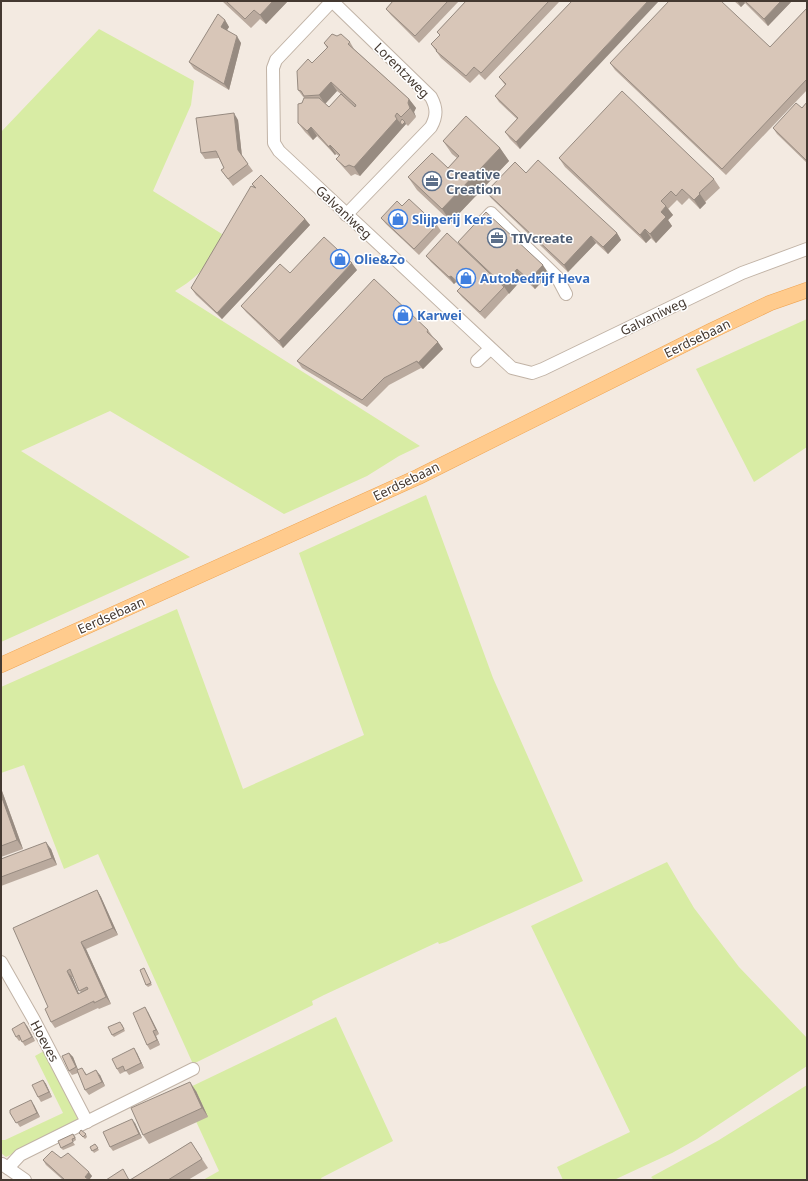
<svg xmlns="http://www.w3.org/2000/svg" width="808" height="1181" font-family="'Noto Sans',sans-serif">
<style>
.green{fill:#d8eca4}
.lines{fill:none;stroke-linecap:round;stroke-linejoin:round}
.minor-casing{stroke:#c1b3a6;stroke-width:14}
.major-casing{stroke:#efa452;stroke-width:16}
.minor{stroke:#fff;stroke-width:12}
.major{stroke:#ffcb8d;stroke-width:15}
.wall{fill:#baaa9e;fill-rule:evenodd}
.shaded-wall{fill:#978b81}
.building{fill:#d8c6b8;stroke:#978b81;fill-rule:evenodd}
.labels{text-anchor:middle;stroke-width:3;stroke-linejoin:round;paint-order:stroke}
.street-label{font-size:13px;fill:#443931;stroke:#fff}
.service-label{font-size:13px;font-weight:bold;fill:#4e5e75;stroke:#fff;text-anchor:start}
.shop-label{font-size:13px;font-weight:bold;fill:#366cbe;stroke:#fff;text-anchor:start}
</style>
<rect width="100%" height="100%" fill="#f3eae1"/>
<!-- green -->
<g class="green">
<path d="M 99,29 L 194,81 L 191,105 L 153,191 L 222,234 C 216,260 197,278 175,291 L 420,446 L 399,456 L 367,476 L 284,514 L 110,411 L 21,451 L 190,557 L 1,642 L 1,132 Z"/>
<path d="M 807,319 L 807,447 L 754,482 L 696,369 Z"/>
<path d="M 426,495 L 493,678 L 583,881 L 446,942 L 439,944 L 438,942 L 324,995 L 312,1001 L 313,1005 L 193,1064 L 98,854 L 64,869 L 24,765 L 1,773 L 1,687 L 177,609 L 243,789 L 364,735 L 299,553 Z"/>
<path d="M 667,862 L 694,908 L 739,967 L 807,1038 L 807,1066 L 697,1139 L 672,1153 L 614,1180 L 563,1180 L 557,1167 L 630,1132 L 531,926 Z"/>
<path d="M 336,1017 L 393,1141 L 321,1178 L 322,1180 L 203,1180 L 219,1171 L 182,1091 Z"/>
<path d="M 44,1051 L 79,1121 L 6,1157 L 1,1153 L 1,1140 L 5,1140 L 63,1113 L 35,1056 Z"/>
<path d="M 807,1085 L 807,1180 L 654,1180 L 651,1177 L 719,1140 Z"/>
</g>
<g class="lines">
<defs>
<g id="minor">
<path d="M 332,1 L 276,60 L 273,68 L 274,143 L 279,151 L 512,368 L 532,373 L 543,369 L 742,273 L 807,249"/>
<path d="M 332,1 L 431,97 C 437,108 437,116 431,127 L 346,215"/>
<path d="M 479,226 L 491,213 L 557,277 L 566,294"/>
<path d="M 477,361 L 490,349"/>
<path d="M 1,962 L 34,1020 L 87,1122"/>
<path d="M 2,1164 L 25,1180"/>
<path d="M 8,1168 L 20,1155 L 193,1069"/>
</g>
<path id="major" d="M 1,665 L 418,477 L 711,331 L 770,303 L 807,290"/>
</defs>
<!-- minor casing -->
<use href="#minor" class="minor-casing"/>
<!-- major casing -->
<use href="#major" class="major-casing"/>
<!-- minor -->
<use href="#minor" class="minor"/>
<!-- major -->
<use href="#major" class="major"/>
</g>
<!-- wall -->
<g class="wall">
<path d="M 222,1 L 288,1 L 266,24 L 260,19 L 251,28 Z"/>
<path d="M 393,1 L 459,1 L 419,43 L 391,15 L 386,9 Z"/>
<path d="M 466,1 L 558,1 L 559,2 L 485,80 L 479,74 L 470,83 L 441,58 L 431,44 L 440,35 L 437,32 Z"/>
<path d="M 572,1 L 520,149 L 510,139 L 505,132 L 517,119 L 499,102 L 495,96 L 505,85 L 499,77 Z"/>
<path d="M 734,1 L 792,1 L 768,26 L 745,3 L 741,7 Z"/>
<path d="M 807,8 L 807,90 L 726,175 L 615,70 L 610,63 L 770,47 Z"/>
<path d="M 225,20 L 229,27 L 227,30 L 241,43 L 229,90 L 194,69 L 189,62 Z"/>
<path d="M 350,42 L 354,49 L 409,99 L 416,108 L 414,112 L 416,117 L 408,126 L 406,124 L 360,176 L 355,174 L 351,176 L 343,167 L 336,159 L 339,156 L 336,154 L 335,155 L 317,136 L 313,140 L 305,132 L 298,123 L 302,103 L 304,98 L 298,90 L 312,63 L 327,48 L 324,43 ZM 337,91 L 341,94 L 329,107 L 325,104 Z"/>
<path d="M 807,102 L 807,163 L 777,134 L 773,128 L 802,108 Z"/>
<path d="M 238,120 L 242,156 L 253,171 L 233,186 L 221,170 L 224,168 L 219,158 L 205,159 L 201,153 Z"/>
<path d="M 443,141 L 500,148 L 509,161 L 451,222 L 417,190 L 408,177 L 448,168 L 457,158 L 452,154 Z"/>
<path d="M 559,158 L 714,179 L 720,188 L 705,202 L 706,203 L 700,209 L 689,198 L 682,205 L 677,200 L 668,209 L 673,215 L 668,220 L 672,226 L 656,243 L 651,238 L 646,243 L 565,167 Z"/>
<path d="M 526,173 L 617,233 L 621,240 L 608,254 L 596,243 L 568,272 L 491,198 L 486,192 Z"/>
<path d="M 252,184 L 305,219 L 310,225 L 222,319 L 196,295 L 191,288 L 254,188 Z"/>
<path d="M 402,206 L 437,225 L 441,231 L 419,255 L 386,224 L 381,218 Z"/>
<path d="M 459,244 L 549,274 L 535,289 L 523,278 L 485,319 L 462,297 L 457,291 L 461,287 L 456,282 L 454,284 L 431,262 L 426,256 Z"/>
<path d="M 357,270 L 283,348 L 246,312 L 241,306 L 290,273 Z"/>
<path d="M 428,330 L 433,337 L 443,349 L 423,369 L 421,368 L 389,385 L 367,407 L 302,368 L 297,361 Z"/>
<path d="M 1,789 L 2,791 L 23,849 L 1,857 Z"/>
<path d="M 51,849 L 57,865 L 1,886 L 1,859 Z"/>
<path d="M 97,890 L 101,897 L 118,935 L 86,949 L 111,1004 L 99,1009 L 98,1008 L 55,1028 L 51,1022 L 48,1007 ZM 72,977 L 73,977 L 81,993 L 79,994 Z"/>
<path d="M 144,968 L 152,985 L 148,987 L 146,985 Z"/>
<path d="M 148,1012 L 159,1034 L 156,1036 L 160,1045 L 150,1050 L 147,1045 Z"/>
<path d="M 122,1024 L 125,1031 L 114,1037 L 112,1035 Z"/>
<path d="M 27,1026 L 35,1041 L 25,1046 L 21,1040 L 19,1041 L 16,1037 Z"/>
<path d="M 69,1053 L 73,1057 L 78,1070 L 85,1072 L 87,1075 L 100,1075 L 105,1086 L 89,1095 L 85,1090 L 78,1073 L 72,1075 L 69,1071 Z"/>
<path d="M 137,1053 L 144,1068 L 129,1075 L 126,1071 L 120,1074 L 117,1069 Z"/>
<path d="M 43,1080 L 46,1084 L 52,1097 L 41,1102 L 38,1097 Z"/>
<path d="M 196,1091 L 208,1117 L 149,1144 L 143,1135 Z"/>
<path d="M 34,1105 L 40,1117 L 20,1127 L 10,1113 Z"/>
<path d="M 135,1123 L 142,1138 L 113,1151 L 110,1147 Z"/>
<path d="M 79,1133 L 86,1134 L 87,1137 L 85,1139 Z"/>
<path d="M 75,1136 L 76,1140 L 73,1142 L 75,1145 L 63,1150 L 61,1148 Z"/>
<path d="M 191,1142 L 208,1168 L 188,1180 L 130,1180 Z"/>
<path d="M 95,1144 L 99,1150 L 94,1153 L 90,1147 Z"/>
<path d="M 61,1158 L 92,1176 L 89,1180 L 63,1180 L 46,1165 L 43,1160 Z"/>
</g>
<!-- shaded-wall -->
<g class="shaded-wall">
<path d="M 273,1 L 288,1 L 266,24 L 260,15 Z"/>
<path d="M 648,1 L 659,1 L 520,149 L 516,142 Z"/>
<path d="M 737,1 L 743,1 L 745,3 L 741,7 Z"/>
<path d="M 781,1 L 792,1 L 768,26 L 764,19 Z"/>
<path d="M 225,20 L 229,27 L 225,33 L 221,27 Z"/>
<path d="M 237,36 L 241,43 L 229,90 L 224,84 Z"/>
<path d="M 331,82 L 337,91 L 325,104 L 319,95 Z"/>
<path d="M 409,99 L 416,108 L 414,112 L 416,117 L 410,108 L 408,103 Z"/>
<path d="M 234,113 L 238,120 L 242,157 L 238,150 Z"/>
<path d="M 397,119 L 402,125 L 405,122 L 406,124 L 360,176 L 354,167 Z"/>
<path d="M 311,127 L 317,136 L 313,140 L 307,131 Z"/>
<path d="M 330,145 L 336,154 L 335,155 L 329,147 Z"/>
<path d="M 500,148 L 509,161 L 451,222 L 442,209 Z"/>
<path d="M 700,194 L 706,203 L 700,209 L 694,200 Z"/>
<path d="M 666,206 L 673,215 L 668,220 L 672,226 L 656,243 L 650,234 L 661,212 Z"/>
<path d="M 305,219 L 310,225 L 222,319 L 217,313 Z"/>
<path d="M 645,229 L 651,238 L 646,243 L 640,235 Z"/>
<path d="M 617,233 L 621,240 L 608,254 L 603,247 Z"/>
<path d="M 591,236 L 596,243 L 568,272 L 564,265 Z"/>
<path d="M 352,263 L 357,270 L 283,348 L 279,341 Z"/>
<path d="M 543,265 L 549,274 L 535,289 L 529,280 Z"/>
<path d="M 517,269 L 523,278 L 509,294 L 503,285 Z"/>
<path d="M 451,276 L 456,282 L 454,284 L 449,277 Z"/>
<path d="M 438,342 L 443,349 L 423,369 L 418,363 Z"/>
<path d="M 1,789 L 2,791 L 23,849 L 17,840 L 1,795 Z"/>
<path d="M 46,842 L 51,849 L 57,865 L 52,858 Z"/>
<path d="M 97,890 L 101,897 L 118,935 L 113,928 Z"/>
<path d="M 81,942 L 86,949 L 111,1004 L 106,997 Z"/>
<path d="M 67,971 L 72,977 L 82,1001 L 78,994 Z"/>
<path d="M 145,1007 L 148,1012 L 159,1034 L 156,1030 Z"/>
<path d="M 24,1022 L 27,1026 L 35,1041 L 32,1037 Z"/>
<path d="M 153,1031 L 156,1036 L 160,1045 L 157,1040 Z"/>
<path d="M 134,1048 L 137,1053 L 144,1068 L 141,1063 Z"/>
<path d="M 69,1053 L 73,1057 L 79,1072 L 76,1067 Z"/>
<path d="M 96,1070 L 100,1075 L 105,1086 L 102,1082 Z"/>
<path d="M 43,1080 L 46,1084 L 52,1097 L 49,1092 Z"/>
<path d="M 190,1082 L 196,1091 L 208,1117 L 202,1108 Z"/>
<path d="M 31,1100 L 34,1105 L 40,1117 L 37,1113 Z"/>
<path d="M 132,1119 L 135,1123 L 142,1138 L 139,1134 Z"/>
<path d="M 89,1172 L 92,1176 L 89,1180 L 85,1177 Z"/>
</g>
<!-- building -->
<g class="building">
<path d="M 226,1 L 273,1 L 260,15 L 254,10 L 245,19 Z"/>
<path d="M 393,1 L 448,1 L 415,36 L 386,9 Z"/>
<path d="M 466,1 L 549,1 L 481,73 L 474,67 L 466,76 L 436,51 L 437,50 L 431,44 L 440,35 L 437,32 Z"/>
<path d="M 572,1 L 648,1 L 516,142 L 505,132 L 518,118 L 495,96 L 506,84 L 499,77 Z"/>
<path d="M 669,1 L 721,1 L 770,47 L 807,8 L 807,79 L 722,169 L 610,63 Z"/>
<path d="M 745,1 L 781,1 L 764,19 Z"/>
<path d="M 218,14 L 225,20 L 221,27 L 237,36 L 224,84 L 189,62 Z"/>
<path d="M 332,34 L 337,36 L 341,34 L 350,42 L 348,44 L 409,99 L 408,103 L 410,108 L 401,117 L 397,113 L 395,116 L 397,119 L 354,167 L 349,165 L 345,167 L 336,159 L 340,155 L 330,145 L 329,147 L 311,127 L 307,131 L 298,123 L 298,104 L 302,103 L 304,98 L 319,98 L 329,107 L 341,94 L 355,107 L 356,105 L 331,82 L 319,95 L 304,96 L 301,91 L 298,90 L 297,71 L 308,59 L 312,63 L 328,47 L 324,43 Z"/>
<path d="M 622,91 L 714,179 L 699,193 L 700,194 L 694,200 L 682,189 L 676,196 L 671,191 L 661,201 L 666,206 L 661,212 L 666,217 L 650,234 L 645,229 L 640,235 L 559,158 Z"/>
<path d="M 807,102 L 807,161 L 773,128 L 796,103 L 802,108 Z"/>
<path d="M 234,113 L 238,150 L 248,164 L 228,179 L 221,170 L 224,168 L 216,151 L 201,153 L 196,118 Z"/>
<path d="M 466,116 L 500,148 L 442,209 L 408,177 L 432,153 L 448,168 L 459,156 L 443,141 Z"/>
<path d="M 402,119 L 405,122 L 402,125 L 400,122 Z"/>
<path d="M 538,160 L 617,233 L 603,247 L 591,236 L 564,265 L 486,192 L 515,162 L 526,173 Z"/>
<path d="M 261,175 L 305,219 L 217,313 L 191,288 L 251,186 L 256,188 L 252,184 Z"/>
<path d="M 409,199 L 437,225 L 414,249 L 381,218 L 397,201 L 402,206 Z"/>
<path d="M 486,212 L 543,265 L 529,280 L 517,269 L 503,285 L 458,242 Z"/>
<path d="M 447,233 L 504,287 L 480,312 L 457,291 L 462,286 L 451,276 L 449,277 L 426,256 Z"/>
<path d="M 324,237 L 352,263 L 279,341 L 241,306 L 280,264 L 290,273 Z"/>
<path d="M 374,279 L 428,330 L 427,332 L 438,342 L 418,363 L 417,361 L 384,378 L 362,400 L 297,361 Z"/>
<path d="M 1,795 L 17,840 L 1,846 Z"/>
<path d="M 46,842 L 52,858 L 1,877 L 1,859 Z"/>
<path d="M 97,890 L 113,928 L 81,942 L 106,997 L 94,1003 L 94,1001 L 51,1022 L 45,1009 L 48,1007 L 13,928 ZM 70,969 L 79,991 L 87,987 L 88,989 L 78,994 L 67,971 Z"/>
<path d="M 144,968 L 151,983 L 146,985 L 140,970 Z"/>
<path d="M 145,1007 L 156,1030 L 153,1031 L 157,1040 L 147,1045 L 133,1013 Z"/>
<path d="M 24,1022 L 32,1037 L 22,1042 L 19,1035 L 16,1037 L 12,1029 Z"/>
<path d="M 120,1022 L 124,1029 L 112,1035 L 108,1027 Z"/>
<path d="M 134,1048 L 141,1063 L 125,1071 L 123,1066 L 117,1069 L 112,1059 Z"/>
<path d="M 69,1053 L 76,1067 L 69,1071 L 62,1056 Z"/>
<path d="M 82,1068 L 86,1075 L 96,1070 L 102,1082 L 85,1090 L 77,1070 Z"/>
<path d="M 43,1080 L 49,1092 L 38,1097 L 32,1085 Z"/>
<path d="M 190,1082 L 202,1108 L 143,1135 L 131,1108 Z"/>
<path d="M 31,1100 L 37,1113 L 16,1123 L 10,1113 L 10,1110 Z"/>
<path d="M 132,1119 L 139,1134 L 110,1147 L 103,1132 Z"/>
<path d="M 81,1130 L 86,1134 L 83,1137 L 79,1133 Z"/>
<path d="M 73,1134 L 75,1138 L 72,1139 L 73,1142 L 61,1148 L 58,1141 Z"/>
<path d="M 191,1142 L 202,1159 L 168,1180 L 130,1180 Z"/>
<path d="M 95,1144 L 98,1148 L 92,1151 L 90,1147 Z"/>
<path d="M 52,1151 L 61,1158 L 68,1153 L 89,1172 L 85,1177 L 89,1180 L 65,1180 L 43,1160 Z"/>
<path d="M 123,1169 L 129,1180 L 106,1180 Z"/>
</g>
<!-- icons -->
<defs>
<symbol id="office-ring" viewBox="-11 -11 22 22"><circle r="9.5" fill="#fff" stroke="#5c6f8a" stroke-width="1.5"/><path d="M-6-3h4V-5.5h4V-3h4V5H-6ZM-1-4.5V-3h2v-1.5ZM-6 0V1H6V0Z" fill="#5c6f8a"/></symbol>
<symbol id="shop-ring" viewBox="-11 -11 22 22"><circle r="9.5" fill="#fff" stroke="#3f7fe0" stroke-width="1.5"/><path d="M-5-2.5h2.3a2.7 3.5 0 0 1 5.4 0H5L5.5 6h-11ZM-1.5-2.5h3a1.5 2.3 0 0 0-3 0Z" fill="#3f7fe0"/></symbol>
</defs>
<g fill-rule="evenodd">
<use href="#office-ring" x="421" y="170" width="22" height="22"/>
<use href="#shop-ring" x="387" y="208" width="22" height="22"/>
<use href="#office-ring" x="486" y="227" width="22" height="22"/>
<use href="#shop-ring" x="329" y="248" width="22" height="22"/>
<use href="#shop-ring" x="455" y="267" width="22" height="22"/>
<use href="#shop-ring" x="392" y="304" width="22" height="22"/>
</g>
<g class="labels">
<!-- street labels -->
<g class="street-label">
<text transform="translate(402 70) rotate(45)" y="5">Lorentzweg</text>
<text transform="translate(344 212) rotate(43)" y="5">Galvaniweg</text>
<text transform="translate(653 316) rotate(-26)" y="5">Galvaniweg</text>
<text transform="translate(697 338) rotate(-26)" y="5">Eerdsebaan</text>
<text transform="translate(406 481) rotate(-26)" y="5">Eerdsebaan</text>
<text transform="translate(111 615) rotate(-24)" y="5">Eerdsebaan</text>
<text transform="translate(45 1041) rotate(62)" y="5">Hoeves</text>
</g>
<!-- service labels -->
<g class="service-label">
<text x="446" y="179">Creative<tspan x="446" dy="15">Creation</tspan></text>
<text x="511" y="243">TIVcreate</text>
</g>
<!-- shop labels -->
<g class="shop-label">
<text x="412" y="224">Slijperij Kers</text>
<text x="354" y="264">Olie&amp;Zo</text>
<text x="480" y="283">Autobedrijf Heva</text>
<text x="417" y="320">Karwei</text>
</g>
</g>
<!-- border -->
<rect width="808" height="1181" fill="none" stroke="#443931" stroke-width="4"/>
</svg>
